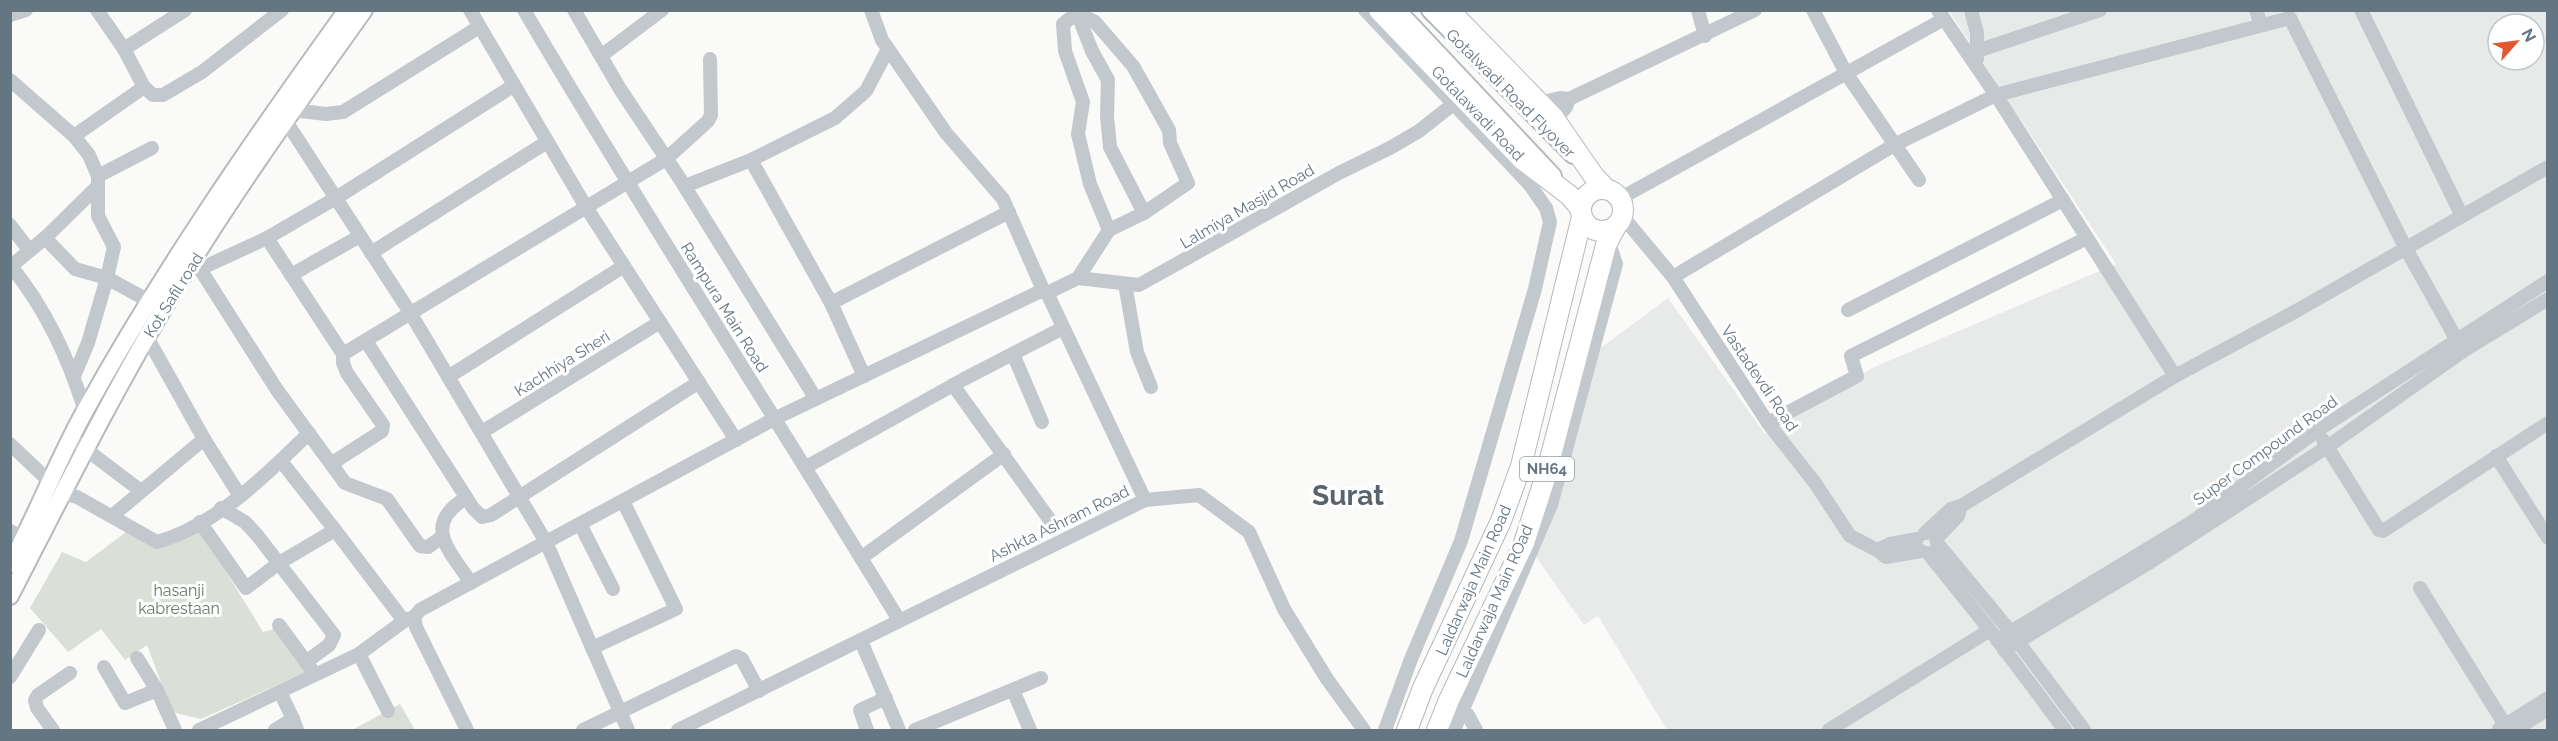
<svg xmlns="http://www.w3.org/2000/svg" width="2558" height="741" font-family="Raleway,sans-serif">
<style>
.built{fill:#e8e9e9;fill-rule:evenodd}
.green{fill:#dadfd7}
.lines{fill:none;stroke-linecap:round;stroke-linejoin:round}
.major-casing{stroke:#b5babe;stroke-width:20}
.highway-casing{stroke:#b4b9bd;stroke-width:22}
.minor{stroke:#c3c8cc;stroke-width:14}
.major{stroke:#fff;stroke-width:16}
.highway{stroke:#fff;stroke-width:20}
.labels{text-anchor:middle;stroke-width:6;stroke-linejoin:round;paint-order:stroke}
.shield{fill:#fff;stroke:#939fa8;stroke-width:1.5}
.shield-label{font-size:15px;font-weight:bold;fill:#657683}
.street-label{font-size:16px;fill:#657683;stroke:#fff}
.park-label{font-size:16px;fill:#687a64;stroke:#fff}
.town-label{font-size:28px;font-weight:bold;fill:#57646e;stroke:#fff}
</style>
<rect width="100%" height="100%" fill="#fafaf8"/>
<!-- built -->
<path class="built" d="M 1949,11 L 2547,11 L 2547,730 L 1667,730 L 1598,616 L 1584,625 L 1534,554 L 1598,350 L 1668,298 L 1765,434 L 1872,368 L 2116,264 ZM 2498,24 L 2534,24 L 2534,60 L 2498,60 Z"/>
<!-- green -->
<g class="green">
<path d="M 198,526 L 263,632 L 281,627 L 306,672 L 201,719 L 172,712 L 147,645 L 125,660 L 101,629 L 68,652 L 30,608 L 62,552 L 86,562 L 129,530 L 158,546 Z"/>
<path d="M 400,704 L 415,730 L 352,730 Z"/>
</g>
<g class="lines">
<defs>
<g id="major">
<path d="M 1397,10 L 1553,176"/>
<path d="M 1430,10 L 1573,155"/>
<path d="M 10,565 C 37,514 58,459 86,409 C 163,270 254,139 347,10"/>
<path d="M 10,596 C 64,491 116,386 178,284 C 235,190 300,100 364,10"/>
</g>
<g id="highway">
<path d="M 1379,10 L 1523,160 L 1569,195 L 1581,209"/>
<path d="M 1449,10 L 1553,117 L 1593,175 L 1606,189"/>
<circle cx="1602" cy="210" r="21"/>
<path d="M 1407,730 L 1423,688 L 1501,521 L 1521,466 L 1582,217"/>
<path d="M 1437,730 L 1449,700 L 1524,543 L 1545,478 L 1606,245 L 1615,228"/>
</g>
</defs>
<!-- major casing -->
<use href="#major" class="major-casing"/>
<!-- highway casing -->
<use href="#highway" class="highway-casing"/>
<!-- minor -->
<g class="minor">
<path d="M 97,10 L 124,49 L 144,87 L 74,136 L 89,155 L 98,176 L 98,216 L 114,247 L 107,278 L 149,301"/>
<path d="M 470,10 L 586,207 L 736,440"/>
<path d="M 524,10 C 645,216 775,416 899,620"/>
<path d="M 574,10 L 620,89 L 680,179 L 816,399"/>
<path d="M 871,10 L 882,40 L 946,133 L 1003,199 L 1044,292"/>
<path d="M 1076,10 L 1092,51 L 1108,80 L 1107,116 L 1110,147 L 1144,213"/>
<path d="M 1365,10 L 1530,185 L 1546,208 L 1550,222 L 1535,289 L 1461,541 L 1411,659 L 1385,730"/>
<path d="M 1698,10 L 1705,36"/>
<path d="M 1813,10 L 1846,73 L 1919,180"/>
<path d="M 1938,10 L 1996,95 L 2175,376"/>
<path d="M 1971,10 L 1977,33 L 1977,59"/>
<path d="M 2256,10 L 2261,25"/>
<path d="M 2361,10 L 2461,214"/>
<path d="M 10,15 L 26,10"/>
<path d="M 124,49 L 185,10"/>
<path d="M 1977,51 L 2100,10"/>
<path d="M 601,56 L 662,10"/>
<path d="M 10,80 L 74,136"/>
<path d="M 144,87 L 153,95 L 163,95 L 202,72 L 282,10"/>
<path d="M 1569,99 L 1755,10"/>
<path d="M 1539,103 L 1560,98 L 1569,99 L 1566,107 L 1555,120"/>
<path d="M 292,110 L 326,114 L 343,112 L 479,27"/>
<path d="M 280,112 L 411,314 L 546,542 L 628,730"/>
<path d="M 751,160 L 831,303 L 864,376"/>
<path d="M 98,176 L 152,148"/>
<path d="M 685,186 L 751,160 L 835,118 L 866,91 L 888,49"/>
<path d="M 1621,198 L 1944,19"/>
<path d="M 1623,217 L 1673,277 L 1768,423 L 1815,483 L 1850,536 L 1877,550 L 1886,557 L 1921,551"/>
<path d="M 10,225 L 29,250"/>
<path d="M 45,238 L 75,269 L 107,278 L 88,343 L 74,376"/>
<path d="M 267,238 L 343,354 L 343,363 L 347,373 L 383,425 L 382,431 L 331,464"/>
<path d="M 371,253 L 547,142"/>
<path d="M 186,254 L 200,269 L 267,238 L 336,198 L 513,86"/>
<path d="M 10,265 C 46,309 68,357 85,411"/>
<path d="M 10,267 L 45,238 L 98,186"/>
<path d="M 200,269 L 277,390 L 345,483 L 387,499 L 420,546 L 428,547 L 442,537"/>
<path d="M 291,275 L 360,236"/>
<path d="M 1673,277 L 1894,145 L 1996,95 L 2290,18 L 2405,247 L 2463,351"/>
<path d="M 1078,278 L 1109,230 L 1144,213 L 1188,183 L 1170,143 L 1169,130 L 1133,66 L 1095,22 L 1077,13 L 1063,24 L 1065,51 L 1083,102 L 1078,134 L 1090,184 L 1109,230"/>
<path d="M 1125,284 L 1137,352 L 1151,387"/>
<path d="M 1047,293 L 1078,278 L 1139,285 L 1339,173 L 1390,148 L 1419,131 L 1452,105"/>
<path d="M 831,303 L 1009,212"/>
<path d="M 1848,310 L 2063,200"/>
<path d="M 147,337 L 204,439 L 240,496"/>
<path d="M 366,341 L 473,508 L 482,517 L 491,515 L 699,382"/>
<path d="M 343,354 L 666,159 L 708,121 L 711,115 L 710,59"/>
<path d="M 1013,354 L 1042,422"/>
<path d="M 448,377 L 624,266"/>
<path d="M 953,385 L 1052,523"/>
<path d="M 1768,423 L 1857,376 L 1851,356 L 2087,238"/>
<path d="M 482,432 L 660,322"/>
<path d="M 2323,440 L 2379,530 L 2383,531 L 2548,423"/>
<path d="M 10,444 L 51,483 L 63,493 L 77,497 L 157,542 C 217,525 266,475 309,433"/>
<path d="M 79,444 L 141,491"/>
<path d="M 2496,456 L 2548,538"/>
<path d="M 806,467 L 964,379 L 1063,328"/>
<path d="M 466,498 C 421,525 450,551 471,583"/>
<path d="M 221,508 L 245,522 L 257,535 L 334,635 L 329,645 L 306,662"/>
<path d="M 112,516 L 204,439"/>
<path d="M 200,522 L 246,588 L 279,563 L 335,530 L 281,461"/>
<path d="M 580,524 L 613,589"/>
<path d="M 335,530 L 404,621 L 411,618"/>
<path d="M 10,531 L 24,538"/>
<path d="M 1925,533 L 1951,509 L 1961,506 L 2175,376 L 2298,310 L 2548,167"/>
<path d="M 1936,539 L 1958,516 L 1961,506"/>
<path d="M 1937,543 L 2010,631 L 2084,730"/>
<path d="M 1877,550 L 1890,544 L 1917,539"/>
<path d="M 1928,553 L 1990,630 L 2065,730"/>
<path d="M 861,558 L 1004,454"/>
<path d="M 2420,588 L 2505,725"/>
<path d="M 279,625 L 312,670"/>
<path d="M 1997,640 L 2192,522 L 2318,430 L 2548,281"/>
<path d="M 861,641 L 899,730"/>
<path d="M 592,648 L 676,609 L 623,501"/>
<path d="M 2004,650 L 2152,561 L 2327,447 L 2463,351 L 2548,299"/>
<path d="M 359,654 L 388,711"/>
<path d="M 137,658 L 157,690 L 175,730"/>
<path d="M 104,667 L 125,703 L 157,690"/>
<path d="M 10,677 L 39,630"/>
<path d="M 1013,690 L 1030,730"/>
<path d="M 280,692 L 293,719"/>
<path d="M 1458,707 L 1468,715 L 1476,730"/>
<path d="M 2499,729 L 2548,698"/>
<path d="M 53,730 L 37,708 L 35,700 L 38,695 L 70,673"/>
<path d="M 199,730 L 359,654 L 404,621"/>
<path d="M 275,730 L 293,719 L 297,730"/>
<path d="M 467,730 L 416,627 L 414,617 L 420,610 L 776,418 L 1039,292 L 1044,292 L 1048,295 L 1145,500"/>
<path d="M 583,730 L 736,656 L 742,659 L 759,691"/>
<path d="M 678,730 L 1145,500 L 1199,495 L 1249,532 L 1284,609 L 1327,679 L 1364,730"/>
<path d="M 867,730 L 860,710 L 886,698"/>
<path d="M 915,730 L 1041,678"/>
<path d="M 1454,730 L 1551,505 L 1616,264 L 1608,240"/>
<path d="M 1829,730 L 1990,630"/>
<path d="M 2515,730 L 2548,709"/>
</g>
<!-- major -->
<use href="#major" class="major"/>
<!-- highway -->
<use href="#highway" class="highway"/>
</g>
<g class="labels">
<!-- shield labels -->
<rect class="shield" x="1520" y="457" width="54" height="24" rx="4.5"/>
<g class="shield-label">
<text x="1547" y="474">NH64</text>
</g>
<!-- street labels -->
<g class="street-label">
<text transform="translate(1511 93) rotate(45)" y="6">Gotalwadi Road Flyover</text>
<text transform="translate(1478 113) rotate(46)" y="6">Gotalawadi Road</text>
<text transform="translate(1247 206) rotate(-30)" y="6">Lalmiya Masjid Road</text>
<text transform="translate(173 295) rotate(-58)" y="6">Kot Safil road</text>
<text transform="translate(725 307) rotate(58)" y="6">Rampura Main Road</text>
<text transform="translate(562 363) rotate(-32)" y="6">Kachhiya Sheri</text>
<text transform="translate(1760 378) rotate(56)" y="6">Vastadevdi Road</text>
<text transform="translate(2265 450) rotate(-36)" y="6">Super Compound Road</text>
<text transform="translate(1059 523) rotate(-26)" y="6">Ashkta Ashram Road</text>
<text transform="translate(1473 580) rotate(-66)" y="6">Laldarwaja Main Road</text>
<text transform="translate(1494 601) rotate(-66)" y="6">Laldarwaja Main ROad</text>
</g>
<!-- park labels -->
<g class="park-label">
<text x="179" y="596">hasanji<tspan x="179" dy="18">kabrestaan</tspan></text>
</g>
<!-- town labels -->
<g class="town-label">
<text x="1348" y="505">Surat</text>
</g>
</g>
<!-- border -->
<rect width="2558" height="741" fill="none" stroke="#657683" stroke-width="24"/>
<!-- north arrow -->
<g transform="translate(2516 42) rotate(62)"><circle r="28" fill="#ffffff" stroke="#c1c8cd" stroke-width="1.5"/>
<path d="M0-4.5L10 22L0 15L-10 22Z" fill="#e4572e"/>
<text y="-9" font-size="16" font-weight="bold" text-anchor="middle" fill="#657683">N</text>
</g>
</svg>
